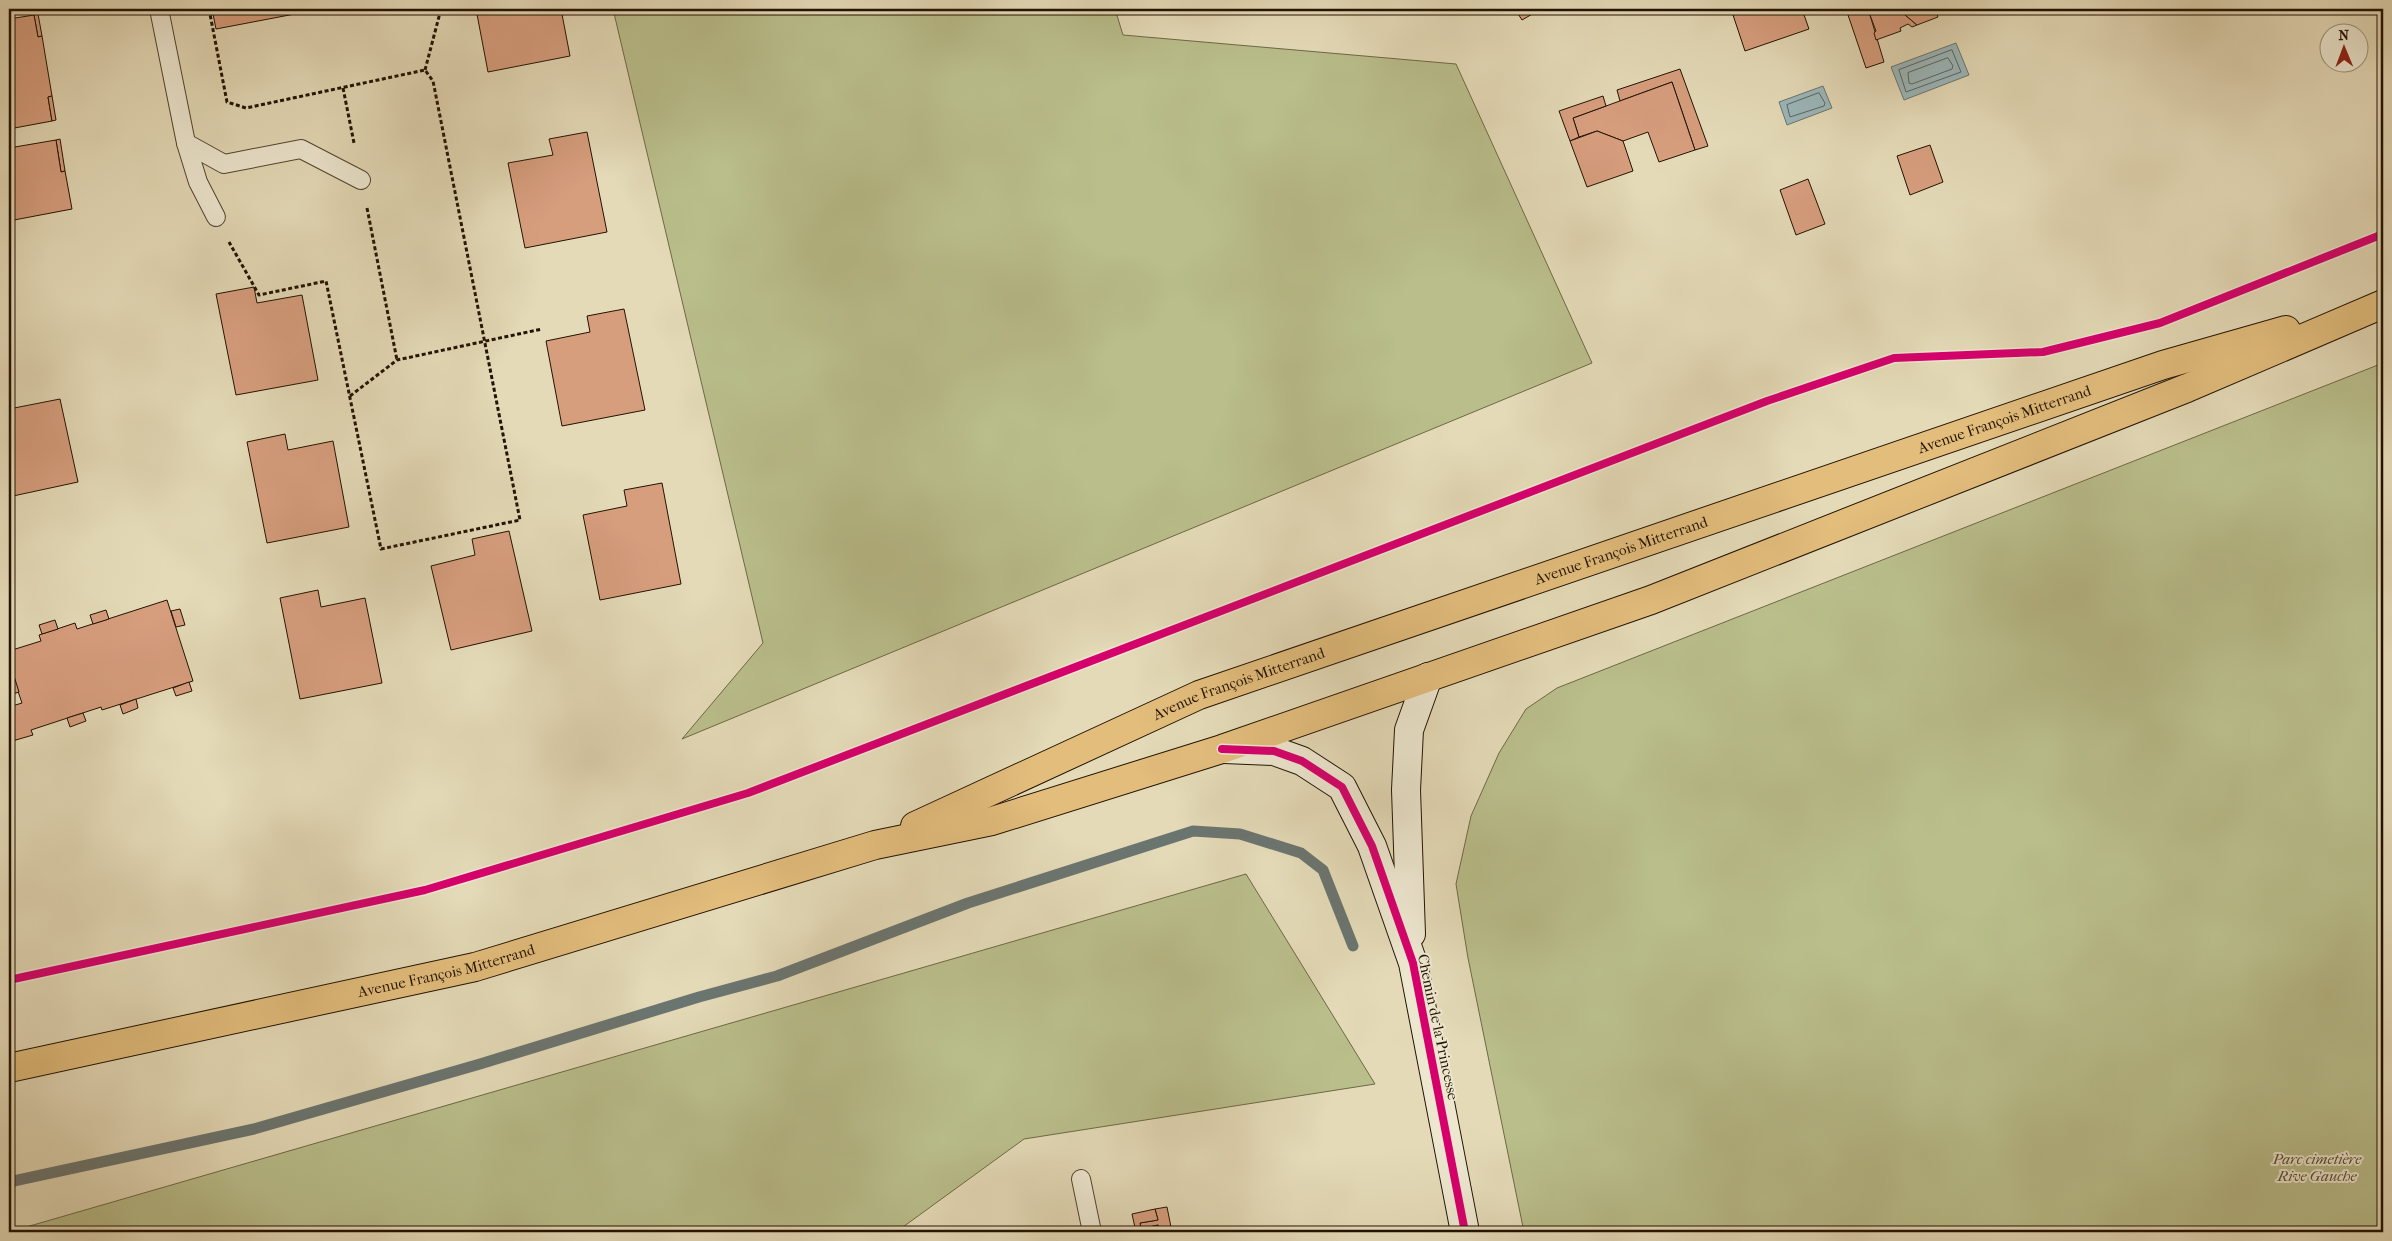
<svg xmlns="http://www.w3.org/2000/svg" width="2392" height="1241" font-family="'IM FELL French Canon',serif">
<style>
.green{fill:#b9be8b;stroke:#6e6846}
.water{fill:#9bb7ba;stroke:#6b7570}
.lines{fill:none;stroke-linecap:round;stroke-linejoin:round}
.shore{stroke:#5e645e;stroke-width:1}
.stream{stroke:#6b7570;stroke-width:11}
.building{fill:#d79e7e;stroke:#221202}
.lane-casing{stroke:#52442f;stroke-width:20}
.secondary-casing{stroke:#221202;stroke-width:30}
.primary-casing{stroke:#221202;stroke-width:30}
.path{stroke:#221202;stroke-width:3;stroke-dasharray:4 2.5;stroke-linecap:butt}
.lane{stroke:#ede7d0;stroke-width:18}
.secondary{stroke:#ede7d0;stroke-width:28}
.primary{stroke:#e2bd7c;stroke-width:28}
.cycleway-casing{stroke:#ede7d0;stroke-width:11}
.cycleway{stroke:#d6006c;stroke-width:8}
.labels{text-anchor:middle;stroke-width:4;stroke-linejoin:round;paint-order:stroke}
.street-label{font-size:15px;fill:#221202;stroke:#ede7d0}
.park-label{font-size:15px;font-style:italic;fill:#574e32;stroke:#ede7d0}
</style>
<rect width="100%" height="100%" fill="#e4dab7"/>
<filter id="stains"><feTurbulence type="fractalNoise" baseFrequency=".004" numOctaves="4"/><feColorMatrix values="0 0 0 0 .2 0 0 0 0 .09 0 0 0 0 .02 0 0 0 .5 -.17"/></filter>
<radialGradient id="worn" r=".72"><stop offset=".6" stop-color="#630" stop-opacity="0"/><stop offset="1" stop-color="#630" stop-opacity=".3"/></radialGradient>
<!-- green -->
<g class="green">
<path d="M 613,9 L 1115,9 L 1123,35 L 1456,64 L 1592,363 L 682,739 L 763,643 Z"/>
<path d="M 2383,363 L 2383,1232 L 1524,1232 L 1468,958 L 1456,884 L 1471,816 L 1499,753 L 1526,709 L 1557,688 Z"/>
<path d="M 1246,874 L 1375,1084 L 1024,1139 L 896,1232 L 9,1232 Z"/>
</g>
<!-- water -->
<g class="water">
<path d="M 1956,43 L 1969,75 L 1904,100 L 1891,67 Z"/>
<path d="M 1823,86 L 1832,108 L 1787,125 L 1779,102 Z"/>
</g>
<g class="lines">
<!-- shore -->
<g class="shore">
<path d="M 1952,50 L 1961,72 L 1906,92 L 1899,70 Z"/>
<path d="M 1948,58 L 1953,66 L 1952,69 L 1912,84 L 1909,83 L 1908,73 Z"/>
<path d="M 1819,93 L 1825,103 L 1824,106 L 1790,117 L 1787,105 Z"/>
</g>
<!-- stream -->
<path class="stream" d="M 9,1182 L 254,1129 L 480,1064 L 699,997 L 777,976 L 968,903 L 1193,831 L 1240,834 L 1301,853 L 1323,870 L 1353,946"/>
</g>
<!-- building -->
<g class="building">
<path d="M 212,9 L 321,9 L 216,29 Z"/>
<path d="M 476,9 L 561,9 L 570,56 L 488,72 Z"/>
<path d="M 1515,9 L 1541,9 L 1522,20 Z"/>
<path d="M 1731,9 L 1802,9 L 1809,29 L 1745,51 Z"/>
<path d="M 1846,9 L 1887,9 L 1870,15 L 1884,62 L 1866,68 Z"/>
<path d="M 1887,9 L 1898,9 L 1917,25 L 1912,27 L 1908,24 L 1900,28 L 1901,31 L 1876,40 L 1874,33 L 1876,31 L 1870,15 Z"/>
<path d="M 1898,9 L 1935,9 L 1938,17 L 1917,25 Z"/>
<path d="M 38,14 L 42,36 L 38,37 L 34,15 Z"/>
<path d="M 34,15 L 38,37 L 42,36 L 52,96 L 48,97 L 52,121 L 9,129 L 9,19 Z"/>
<path d="M 1680,69 L 1708,146 L 1695,150 L 1672,82 L 1620,101 L 1617,90 Z"/>
<path d="M 1672,82 L 1695,150 L 1659,162 L 1648,132 L 1623,141 L 1597,131 L 1579,137 L 1573,118 Z"/>
<path d="M 52,96 L 56,120 L 52,121 L 48,97 Z"/>
<path d="M 1603,96 L 1606,106 L 1573,118 L 1579,137 L 1570,141 L 1559,111 Z"/>
<path d="M 1597,131 L 1623,141 L 1633,171 L 1587,187 L 1570,141 Z"/>
<path d="M 587,132 L 607,232 L 525,248 L 508,163 L 553,155 L 549,139 Z"/>
<path d="M 60,139 L 65,171 L 61,172 L 56,140 Z"/>
<path d="M 56,140 L 61,172 L 65,171 L 72,209 L 14,220 L 13,216 L 9,217 L 9,148 Z"/>
<path d="M 1930,145 L 1943,182 L 1910,195 L 1897,156 Z"/>
<path d="M 1808,179 L 1825,224 L 1796,235 L 1780,190 Z"/>
<path d="M 254,287 L 257,303 L 302,295 L 318,380 L 236,395 L 216,294 Z"/>
<path d="M 624,309 L 645,410 L 562,426 L 546,341 L 590,332 L 587,316 Z"/>
<path d="M 60,399 L 78,482 L 13,496 L 9,478 L 9,409 Z"/>
<path d="M 285,434 L 288,450 L 333,441 L 349,527 L 267,543 L 247,442 Z"/>
<path d="M 662,483 L 681,584 L 600,600 L 583,515 L 627,506 L 624,490 Z"/>
<path d="M 509,531 L 532,631 L 451,650 L 431,566 L 475,555 L 472,539 Z"/>
<path d="M 318,590 L 321,607 L 365,598 L 382,683 L 300,699 L 280,598 Z"/>
<path d="M 167,600 L 193,681 L 102,710 L 101,707 L 31,730 L 33,735 L 9,742 L 9,707 L 22,703 L 9,665 L 9,651 L 41,641 L 39,635 L 75,623 L 77,629 Z"/>
<path d="M 180,609 L 185,625 L 176,627 L 171,611 Z"/>
<path d="M 106,610 L 109,619 L 93,624 L 90,615 Z"/>
<path d="M 55,620 L 58,629 L 42,634 L 39,625 Z"/>
<path d="M 14,676 L 19,692 L 10,695 L 9,678 Z"/>
<path d="M 189,682 L 192,691 L 176,696 L 173,688 Z"/>
<path d="M 136,699 L 138,708 L 123,714 L 120,705 Z"/>
<path d="M 83,713 L 86,721 L 70,727 L 67,718 Z"/>
<path d="M 1167,1207 L 1172,1232 L 1160,1232 L 1158,1225 L 1141,1229 L 1140,1223 L 1158,1220 L 1155,1209 Z"/>
<path d="M 1155,1209 L 1158,1220 L 1140,1223 L 1141,1229 L 1158,1225 L 1160,1232 L 1136,1232 L 1132,1214 Z"/>
</g>
<g class="lines">
<defs>
<g id="lane">
<path d="M 159,9 L 186,143 L 224,164 L 301,149 L 361,180"/>
<path d="M 186,143 L 198,182 L 216,217"/>
<path d="M 1081,1179 L 1092,1232"/>
</g>
<g id="secondary">
<path d="M 1224,749 L 1274,751 L 1302,761 L 1342,787 L 1372,846 L 1413,963 L 1465,1232"/>
<path d="M 1411,934 L 1406,790 L 1409,730 L 1428,677"/>
</g>
<g id="primary">
<path id="s1" d="M 915,826 L 1199,695 L 2163,365 L 2286,330"/>
<path id="s2" d="M 9,1068 L 475,967 L 875,845 L 992,821 L 1222,749 L 1651,600 L 2187,388 L 2383,304"/>
</g>
</defs>
<!-- lane casing -->
<use href="#lane" class="lane-casing"/>
<!-- secondary casing -->
<use href="#secondary" class="secondary-casing"/>
<!-- primary casing -->
<use href="#primary" class="primary-casing"/>
<!-- path -->
<g class="path">
<path d="M 209,9 L 227,102 L 246,108 L 425,70 L 433,81 L 520,520 L 381,549 L 326,281 L 259,295 L 229,242"/>
<path d="M 425,70 L 441,9"/>
<path d="M 343,88 L 354,143"/>
<path d="M 367,208 L 397,360"/>
<path d="M 350,396 L 397,360 L 542,329"/>
</g>
<!-- lane -->
<use href="#lane" class="lane"/>
<!-- secondary -->
<use href="#secondary" class="secondary"/>
<!-- primary -->
<use href="#primary" class="primary"/>
<defs>
<g id="cycleway">
<path d="M 1222,749 L 1274,751 L 1302,761 L 1342,787 L 1372,846 L 1413,963 L 1465,1232"/>
<path d="M 9,980 L 425,890 L 748,793 L 1767,401 L 1894,358 L 2043,352 L 2160,323 L 2383,234"/>
</g>
</defs>
<!-- cycleway casing -->
<use href="#cycleway" class="cycleway-casing"/>
<!-- cycleway -->
<use href="#cycleway" class="cycleway"/>
</g>
<g class="labels">
<!-- street labels -->
<g class="street-label">
<text dy="5" stroke="none"><textPath href="#s1" startOffset="1164">Avenue François Mitterrand</textPath></text>
<text dy="5" stroke="none"><textPath href="#s1" startOffset="759">Avenue François Mitterrand</textPath></text>
<text dy="5" stroke="none"><textPath href="#s1" startOffset="354">Avenue François Mitterrand</textPath></text>
<text dy="5" stroke="none"><textPath href="#s2" startOffset="448">Avenue François Mitterrand</textPath></text>
<text transform="translate(1438 1027) rotate(78)" y="5">Chemin de la Princesse</text>
</g>
<!-- park labels -->
<g class="park-label">
<text x="2317" y="1164">Parc cimetière<tspan x="2317" dy="17">Rive Gauche</tspan></text>
</g>
</g>
<!-- margin -->
<rect width="2392" height="1241" fill="none" stroke="#e4dab7" stroke-width="30"/>
<rect x="10" y="10" width="2372" height="1221" fill="none" stroke="#221202" stroke-width="2.5"/>
<rect x="15" y="15" width="2362" height="1211" fill="none" stroke="#221202"/>
<!-- north arrow -->
<g transform="translate(2344 48) rotate(359)"><circle r="24" fill="#ede7d0" stroke="#9c927e"/>
<path d="M0-4L9 19L0 12L-9 19Z" fill="#8f2418"/>
<text y="-8" font-size="14" font-weight="bold" text-anchor="middle" fill="#221202">N</text>
</g>
<rect width="100%" height="100%" filter="url(#stains)"/>
<rect width="100%" height="100%" fill="url(#worn)"/>
</svg>
